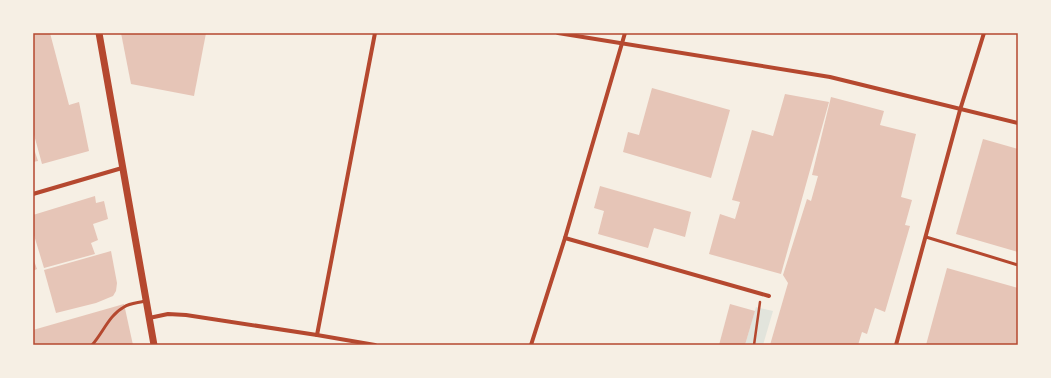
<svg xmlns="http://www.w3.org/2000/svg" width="1051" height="378" font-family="Mulish,sans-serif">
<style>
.green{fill:#e2e4dc}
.building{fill:#e6c5b7}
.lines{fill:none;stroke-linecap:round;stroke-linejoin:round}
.path{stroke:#b5482f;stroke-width:2.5}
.service{stroke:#b5482f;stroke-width:3}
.minor{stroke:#b5482f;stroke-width:4}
.tertiary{stroke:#b5482f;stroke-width:7}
.neatline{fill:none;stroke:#b5482f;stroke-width:1.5}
</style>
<rect width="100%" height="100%" fill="#f6efe4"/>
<!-- green -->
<path class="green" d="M 756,307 L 773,311 L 763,345 L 745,345 Z"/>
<!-- building -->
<g class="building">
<path d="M 33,33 L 50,33 L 69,105 L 79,102 L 89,151 L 42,164 L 33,131 Z"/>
<path d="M 121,33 L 206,33 L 194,96 L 131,84 Z"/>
<path d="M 652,88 L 730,110 L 711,178 L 623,152 L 628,132 L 639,135 Z"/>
<path d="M 785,94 L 829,102 L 781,274 L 709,254 L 720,214 L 735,219 L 740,202 L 732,200 L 752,130 L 773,136 Z"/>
<path d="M 831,97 L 884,111 L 880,125 L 916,134 L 901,197 L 912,200 L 905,225 L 910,226 L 885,312 L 875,308 L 867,334 L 862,332 L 858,345 L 770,345 L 788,283 L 783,275 L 807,199 L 811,201 L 818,176 L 812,175 Z"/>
<path d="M 983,139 L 1018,149 L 1018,252 L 956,234 Z"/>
<path d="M 33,146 L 38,161 L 33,162 Z"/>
<path d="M 600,186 L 691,212 L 685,237 L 654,228 L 648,248 L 598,234 L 604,211 L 594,208 Z"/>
<path d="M 95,196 L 96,203 L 104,201 L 108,219 L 93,224 L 98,240 L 91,243 L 95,254 L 44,268 L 33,232 L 33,215 Z"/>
<path d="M 111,251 L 117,283 L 116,291 L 113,296 L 96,303 L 56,313 L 44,270 Z"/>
<path d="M 33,258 L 37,269 L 33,271 Z"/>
<path d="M 947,268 L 1018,288 L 1018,345 L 926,345 Z"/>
<path d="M 124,304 L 133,345 L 34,345 L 33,340 L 33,330 Z"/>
<path d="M 730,304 L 755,311 L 745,345 L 719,345 Z"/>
</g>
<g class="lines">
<!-- path -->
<path class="path" d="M 754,345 L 760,302"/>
<!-- service -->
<g class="service">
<path d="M 926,237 L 1018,265"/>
<path d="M 92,345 C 103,333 109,315 124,307 C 130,303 138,303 145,301"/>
</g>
<!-- minor -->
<g class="minor">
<path d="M 558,33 L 830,77 L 1018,123"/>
<path d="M 33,194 L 122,168"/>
<path d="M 565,238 L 769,296"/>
<path d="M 149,318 L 168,314 L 186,315 L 317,335 L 375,345"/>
<path d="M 317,335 L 375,33"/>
<path d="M 531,345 L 565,238 L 625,33"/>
<path d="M 896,345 L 960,110 L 984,33"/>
</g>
<!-- tertiary -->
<path class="tertiary" d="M 99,33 L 154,345"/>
</g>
<!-- border -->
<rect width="1051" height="378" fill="none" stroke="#f6efe4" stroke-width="68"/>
<rect x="34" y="34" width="983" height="310" class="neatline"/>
</svg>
